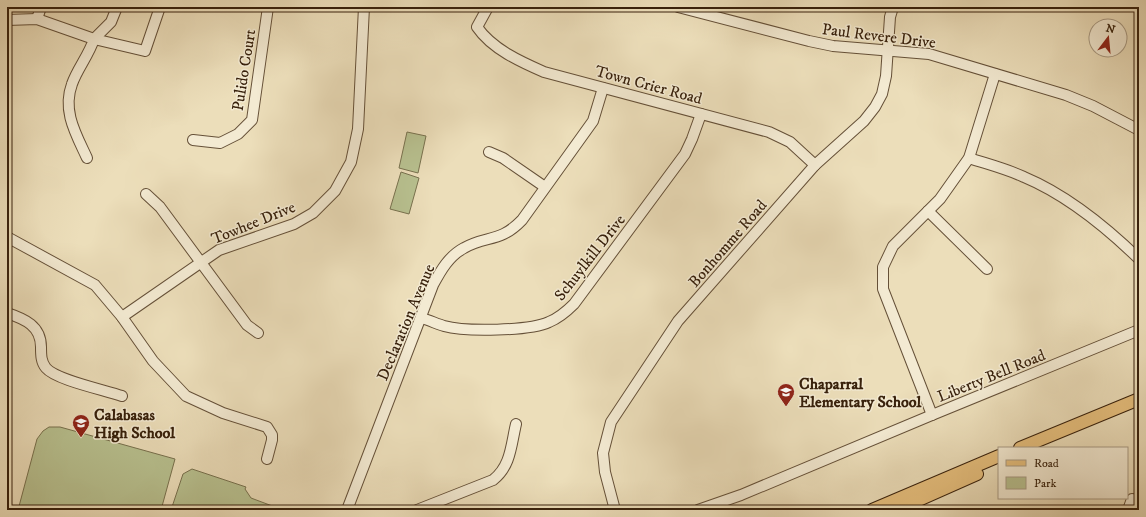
<svg xmlns="http://www.w3.org/2000/svg" width="1146" height="517" font-family="'IM FELL DW Pica',serif">
<style>
.green{fill:#b8c190;stroke:#78714e}
.lines{fill:none;stroke-linecap:round;stroke-linejoin:round}
.minor-casing{stroke:#655038;stroke-width:12}
.major-casing{stroke:#38210c;stroke-width:14}
.minor{stroke:#f3ead2;stroke-width:10}
.major{stroke:#e6bf7d;stroke-width:12}
.labels{text-anchor:middle;stroke-width:3;stroke-linejoin:round;paint-order:stroke}
.street-label{font-size:16px;fill:#38210c;stroke:#f3ead2}
.poi-label{font-size:16px;font-weight:bold;fill:#38210c;stroke:#f3ead2;text-anchor:start}
</style>
<rect width="100%" height="100%" fill="#ecdeba"/>
<filter id="stains"><feTurbulence type="fractalNoise" baseFrequency=".005" numOctaves="4"/><feColorMatrix values="0 0 0 0 .2 0 0 0 0 .09 0 0 0 0 .02 0 0 0 .5 -.17"/></filter>
<radialGradient id="worn" r=".72"><stop offset=".6" stop-color="#630" stop-opacity="0"/><stop offset="1" stop-color="#630" stop-opacity=".3"/></radialGradient>
<!-- green -->
<g class="green">
<path d="M 407,132 L 426,136 L 418,173 L 399,168 Z"/>
<path d="M 401,172 L 419,178 L 409,214 L 390,209 Z"/>
<path d="M 49,427 L 60,427 L 175,459 L 161,510 L 18,510 L 37,439 L 43,431 Z"/>
<path d="M 192,469 L 246,487 L 245,489 L 251,498 L 283,510 L 171,510 L 183,474 Z"/>
</g>
<g class="lines">
<defs>
<g id="minor">
<path d="M 488,7 L 477,27 C 492,49 521,62 544,72 L 769,132 L 790,142 L 815,165"/>
<path d="M 678,7 L 809,41 L 833,46 L 929,54 L 1066,95 L 1093,106 L 1139,130"/>
<path d="M 37,19 L 41,7"/>
<path d="M 7,20 L 37,19 L 94,39 C 89,55 77,69 72,84 C 62,111 76,134 87,158"/>
<path d="M 94,39 L 145,51 L 160,7"/>
<path d="M 94,39 L 111,22 L 117,7"/>
<path d="M 193,140 L 220,143 L 238,134 L 252,120 L 268,7"/>
<path d="M 489,152 L 503,158 L 545,187"/>
<path d="M 969,158 C 987,164 1007,169 1024,177 C 1067,195 1106,227 1139,259"/>
<path d="M 146,194 L 160,207 L 247,325 L 258,333"/>
<path d="M 928,211 L 987,269"/>
<path d="M 7,237 L 95,285 L 122,317 L 153,361 L 186,396 L 223,413 L 267,427 L 272,435 L 272,440 L 267,459"/>
<path d="M 7,313 C 25,319 41,326 41,347 C 41,355 41,362 46,368 C 56,380 105,390 122,396"/>
<path d="M 122,317 L 219,250 L 294,224 L 313,213 L 335,191 L 351,162 L 358,129 L 364,7"/>
<path d="M 421,318 C 429,320 437,324 444,326 C 465,332 530,331 549,322 C 559,318 567,311 574,304 L 685,154 L 692,139 L 701,114"/>
<path d="M 932,415 L 883,289 L 883,267 L 893,246 L 940,199 L 969,158 L 995,74"/>
<path d="M 347,510 L 433,285 C 441,270 449,256 464,248 C 487,235 500,243 522,220 L 593,121 L 603,88"/>
<path d="M 417,510 L 493,480 C 511,466 511,445 516,424"/>
<path d="M 615,510 L 605,472 L 603,453 L 611,422 L 678,321 L 815,165 L 864,121 L 875,107 L 882,94 L 886,76 L 890,17 L 893,7"/>
<path d="M 698,510 L 741,495 L 932,415 L 1139,330"/>
<path d="M 1128,510 L 1132,499"/>
</g>
<g id="major">
<path d="M 1020,448 L 1139,399"/>
<path d="M 872,510 L 999,456"/>
<path d="M 896,510 L 977,474"/>
</g>
</defs>
<!-- minor casing -->
<use href="#minor" class="minor-casing"/>
<!-- major casing -->
<use href="#major" class="major-casing"/>
<!-- minor -->
<use href="#minor" class="minor"/>
<!-- major -->
<use href="#major" class="major"/>
</g>
<!-- icons -->
<defs>
<symbol id="school-pin" viewBox="-11 -11 22 30"><path d="M0 17L-7.5 6A9.5 9.5 0 1 1 7.5 6Z" fill="#8f2418" stroke="#f3ead2"/><path d="M0-5L7-2L0 1L-7-2ZM-4 1L0 2.5L4 1V4Q0 6-4 4Z" fill="#fff"/></symbol>
</defs>
<g fill-rule="evenodd">
<use href="#school-pin" x="776" y="382" width="20" height="27"/>
<use href="#school-pin" x="71" y="413" width="20" height="27"/>
</g>
<g class="labels">
<!-- street labels -->
<g class="street-label">
<text transform="translate(879 35) rotate(7)" y="6">Paul Revere Drive</text>
<text transform="translate(243 70) rotate(-81)" y="6">Pulido Court</text>
<text transform="translate(649 84) rotate(15)" y="6">Town Crier Road</text>
<text transform="translate(253 222) rotate(-22)" y="6">Towhee Drive</text>
<text transform="translate(727 243) rotate(-49)" y="6">Bonhomme Road</text>
<text transform="translate(589 257) rotate(-52)" y="6">Schuylkill Drive</text>
<text transform="translate(405 322) rotate(-67)" y="6">Declaration Avenue</text>
<text transform="translate(991 375) rotate(-22)" y="6">Liberty Bell Road</text>
</g>
<!-- poi labels -->
<g class="poi-label">
<text x="799" y="389">Chaparral<tspan x="799" dy="18">Elementary School</tspan></text>
<text x="94" y="420">Calabasas<tspan x="94" dy="18">High School</tspan></text>
</g>
</g>
<!-- margin -->
<rect width="1146" height="517" fill="none" stroke="#ecdeba" stroke-width="24"/>
<rect x="8" y="8" width="1130" height="501" fill="none" stroke="#38210c" stroke-width="2"/>
<rect x="12" y="12" width="1122" height="493" fill="none" stroke="#38210c"/>
<!-- legend -->
<rect x="998" y="447" width="130" height="52" fill="#f3ead2" stroke="#a89a83"/>
<rect x="1006" y="460" width="20" height="6" fill="#e6bf7d" stroke="#a89a83"/>
<text x="1034" y="467" font-size="12" fill="#38210c">Road</text>
<rect x="1006" y="477" width="20" height="12" fill="#b8c190" stroke="#a89a83"/>
<text x="1034" y="487" font-size="12" fill="#38210c">Park</text>
<!-- north arrow -->
<g transform="translate(1108 38) rotate(16)"><circle r="19" fill="#f3ead2" stroke="#a89a83"/>
<path d="M0-3L7 15L0 10L-7 15Z" fill="#8f2418"/>
<text y="-6" font-size="11" font-weight="bold" text-anchor="middle" fill="#38210c">N</text>
</g>
<rect width="100%" height="100%" filter="url(#stains)"/>
<rect width="100%" height="100%" fill="url(#worn)"/>
</svg>
